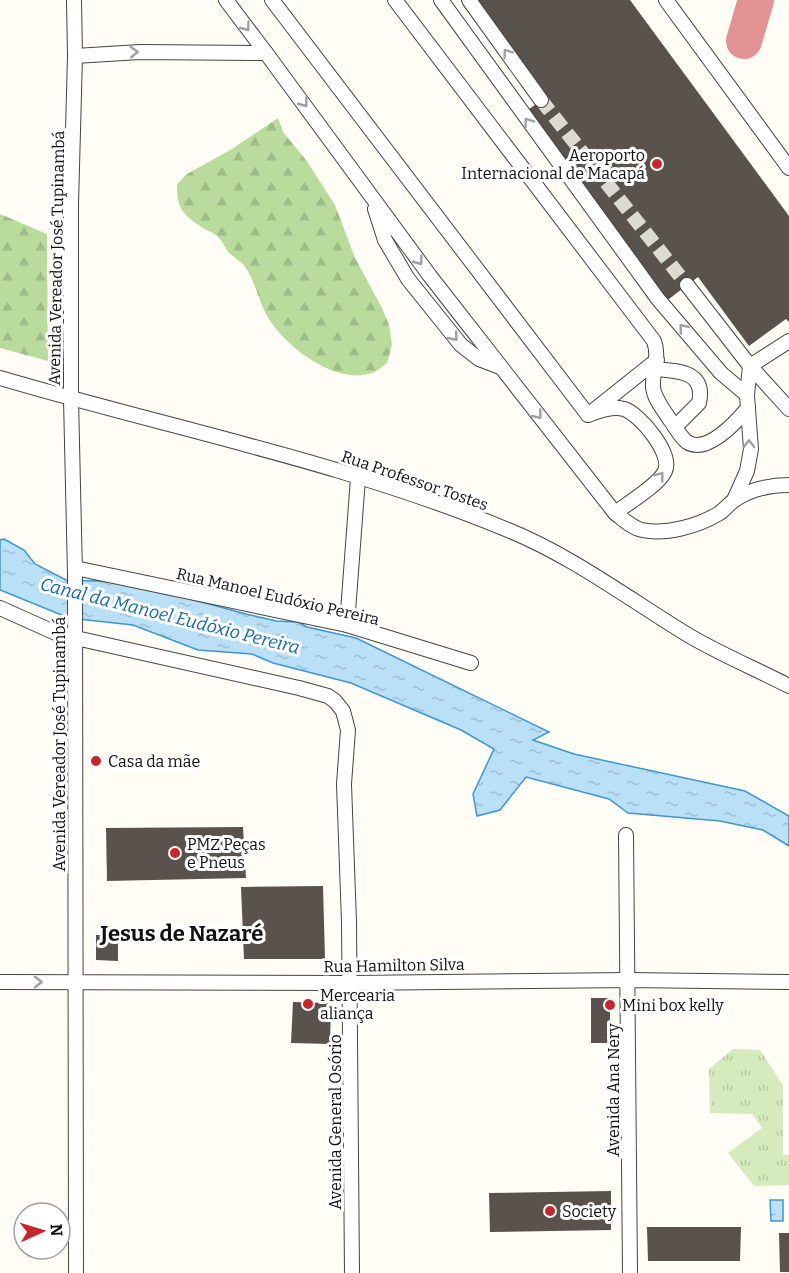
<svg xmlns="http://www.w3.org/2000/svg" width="789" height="1273" font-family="Bitter,serif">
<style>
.grass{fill:url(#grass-tufts)}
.forest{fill:url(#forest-firs)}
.water{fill:url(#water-ripples);stroke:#3f96cf;stroke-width:1.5}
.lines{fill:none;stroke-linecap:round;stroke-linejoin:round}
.taxiway{stroke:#e29292;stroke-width:36}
.building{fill:#5a524d}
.minor-tunnel{stroke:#dbdad3;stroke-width:14;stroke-dasharray:14 7;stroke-linecap:butt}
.minor-casing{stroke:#444;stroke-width:16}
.minor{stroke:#fff;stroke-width:14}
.oneway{stroke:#a0a0a0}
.poi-dot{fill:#c4262e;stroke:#fff;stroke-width:2}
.labels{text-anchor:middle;stroke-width:6;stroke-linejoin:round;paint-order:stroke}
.poi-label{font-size:16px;fill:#111;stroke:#fff;text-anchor:start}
.street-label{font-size:16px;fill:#111;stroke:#fff}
.water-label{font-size:18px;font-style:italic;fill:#1768a6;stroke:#fff}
.district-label{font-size:22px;font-weight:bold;fill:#111;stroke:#fff}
</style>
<defs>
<pattern id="grass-tufts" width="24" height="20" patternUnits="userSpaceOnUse" patternTransform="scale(1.5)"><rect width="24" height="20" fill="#d5ebbd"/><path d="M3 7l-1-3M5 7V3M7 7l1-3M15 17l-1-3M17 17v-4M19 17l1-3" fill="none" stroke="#b6c8a1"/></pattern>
<pattern id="forest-firs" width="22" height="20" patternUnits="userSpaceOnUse" patternTransform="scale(1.5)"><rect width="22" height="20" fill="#b9dc9c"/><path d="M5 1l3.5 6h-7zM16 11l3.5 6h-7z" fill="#9ebc85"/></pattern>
<pattern id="water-ripples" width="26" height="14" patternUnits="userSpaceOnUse" patternTransform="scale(1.5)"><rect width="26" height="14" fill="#b9e0f7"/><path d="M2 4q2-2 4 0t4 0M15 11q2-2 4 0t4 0" fill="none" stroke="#9ebfd3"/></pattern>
</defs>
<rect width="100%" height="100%" fill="#fffdf5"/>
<!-- grass -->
<path class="grass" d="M 733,1049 L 760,1050 L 783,1085 L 783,1155 L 789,1155 L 789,1185 L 754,1186 L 728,1153 L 762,1128 L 752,1114 L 710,1113 L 709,1069 Z"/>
<!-- forest -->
<g class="forest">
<path d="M 278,118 L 283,132 L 306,160 L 335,205 L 355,258 L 382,308 L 389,325 L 392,345 L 387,363 C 383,366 377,371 372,373 C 334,386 279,343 264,310 C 257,295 254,278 243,264 C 239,260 233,257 229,253 C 225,248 223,242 219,238 C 215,233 208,231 203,228 C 182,214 177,209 177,184 L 187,174 L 232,149 Z"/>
<path d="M 0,214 L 47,234 L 48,361 L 0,348 Z"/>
</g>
<!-- water -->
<g class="water">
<path d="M 4,539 L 24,550 L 35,564 L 66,580 L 128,582 L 246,614 L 276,621 L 298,622 L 307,627 L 356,638 L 549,732 L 533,740 L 574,754 L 745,791 L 789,816 L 789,846 L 763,830 L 720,821 L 628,813 L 609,799 L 526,777 L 500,810 L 477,816 L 473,794 L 494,749 L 461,730 L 351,683 L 273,663 L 252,654 L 198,650 L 133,625 L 69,618 L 0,590 L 0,540 Z"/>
<path d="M 770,1200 L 783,1200 L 783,1221 L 771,1221 Z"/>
</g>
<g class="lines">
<!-- taxiway -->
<path class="taxiway" d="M 744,41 L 756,0"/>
</g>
<!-- building -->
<g class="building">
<path d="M 475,0 L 630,0 L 789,216 L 789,322 L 786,319 L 749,346 L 698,277 L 665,302 L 525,112 L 546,97 Z"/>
<path d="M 243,827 L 246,878 L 107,881 L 106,828 Z"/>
<path d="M 323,886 L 325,959 L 244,959 L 241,887 Z"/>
<path d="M 96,935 L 118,935 L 118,961 L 96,960 Z"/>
<rect x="591" y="998" width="19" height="45"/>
<path d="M 293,1002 L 331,1003 L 330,1044 L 291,1043 Z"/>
<path d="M 611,1191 L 611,1230 L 490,1232 L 489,1193 Z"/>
<path d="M 647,1227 L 741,1227 L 740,1261 L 648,1261 Z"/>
<path d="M 779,1233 L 789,1233 L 789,1272 L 780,1272 Z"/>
</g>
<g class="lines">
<!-- minor-tunnel -->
<path class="minor-tunnel" d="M 541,100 L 687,285"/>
<defs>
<g id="minor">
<path d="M 74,0 L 75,56 L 71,204 L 71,399 L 75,574 L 76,1273"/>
<path d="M 226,0 L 266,53"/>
<path d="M 272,0 L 588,415"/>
<path d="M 395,0 L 654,341 C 660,358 652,371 653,387 C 654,399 664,410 670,420 C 675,426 680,437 687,442 C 707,455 737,421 748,408"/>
<path d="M 441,0 L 658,299 L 721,373 L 747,395"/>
<path d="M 469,0 L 541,100"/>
<path d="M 666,0 L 789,168"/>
<path d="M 75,56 L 140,52 L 266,53 L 430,276 L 615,513 C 623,519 632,528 642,530 C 666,535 698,526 718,514 C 725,510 729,503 736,499 C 752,489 770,485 789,485"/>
<path d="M 375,209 L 385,240 L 408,279 L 461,345 L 479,359 L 500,367"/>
<path d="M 687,285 L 750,366 L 789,409"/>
<path d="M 750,366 L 789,341"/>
<path d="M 655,369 C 678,371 706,371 699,403 L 675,427"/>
<path d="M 0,378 C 169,428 344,462 508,530 C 572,556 629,599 688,635 C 720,654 756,669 789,686"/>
<path d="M 593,411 L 657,360"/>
<path d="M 588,415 C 599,411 612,406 624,409 C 640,414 673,454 665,471 C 659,485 628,503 615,513"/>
<path d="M 734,500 L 747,471 L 751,449 L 747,395 L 750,366"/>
<path d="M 75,568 L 347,625 L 471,663"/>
<path d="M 0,608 L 58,634 L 299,688 L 328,696 L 335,701 L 343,711 L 348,730 L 344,784 L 349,922 L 352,1273"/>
<path d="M 347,625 L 358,478"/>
<path d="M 626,835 L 630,1273"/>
<path d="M 0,982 L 350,983 L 629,980 L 789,982"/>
</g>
</defs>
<!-- minor casing -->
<use href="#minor" class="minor-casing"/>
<!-- minor -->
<use href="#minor" class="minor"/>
</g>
<!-- one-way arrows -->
<defs><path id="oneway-chevron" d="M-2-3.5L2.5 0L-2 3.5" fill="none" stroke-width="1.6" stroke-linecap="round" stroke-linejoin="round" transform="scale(1.5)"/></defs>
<g class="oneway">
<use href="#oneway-chevron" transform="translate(246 27) rotate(53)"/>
<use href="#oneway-chevron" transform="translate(134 52) rotate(-3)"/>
<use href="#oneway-chevron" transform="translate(507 53) rotate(-126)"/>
<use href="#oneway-chevron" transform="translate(304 103) rotate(53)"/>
<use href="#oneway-chevron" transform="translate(528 122) rotate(-126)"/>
<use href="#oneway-chevron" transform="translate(419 261) rotate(53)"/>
<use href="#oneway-chevron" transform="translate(683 328) rotate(-130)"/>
<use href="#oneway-chevron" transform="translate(454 337) rotate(51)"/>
<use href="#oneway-chevron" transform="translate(538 415) rotate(51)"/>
<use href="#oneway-chevron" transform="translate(749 444) rotate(-91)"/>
<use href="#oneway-chevron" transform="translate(660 476) rotate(-52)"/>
<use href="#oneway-chevron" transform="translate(38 982)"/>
</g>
<!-- markers -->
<g class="poi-dot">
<circle cx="657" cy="164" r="6"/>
<circle cx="96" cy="761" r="6"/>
<circle cx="175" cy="853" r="6"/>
<circle cx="308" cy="1004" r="6"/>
<circle cx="610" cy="1005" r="6"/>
<circle cx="550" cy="1211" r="6"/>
</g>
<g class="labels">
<!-- poi labels -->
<g class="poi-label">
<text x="645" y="161" text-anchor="end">Aeroporto<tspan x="645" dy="18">Internacional de Macapá</tspan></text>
<text x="108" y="767">Casa da mãe</text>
<text x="187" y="850">PMZ Peças<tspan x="187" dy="18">e Pneus</tspan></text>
<text x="320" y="1001">Mercearia<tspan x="320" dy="18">aliança</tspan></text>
<text x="622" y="1011">Mini box kelly</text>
<text x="562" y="1217">Society</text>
</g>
<!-- street labels -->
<g class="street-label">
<text transform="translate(56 258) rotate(-89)" y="6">Avenida Vereador José Tupinambá</text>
<text transform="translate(415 480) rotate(19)" y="6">Rua Professor Tostes</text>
<text transform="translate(278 596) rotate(13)" y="6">Rua Manoel Eudóxio Pereira</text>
<text transform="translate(59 744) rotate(-90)" y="6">Avenida Vereador José Tupinambá</text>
<text transform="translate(394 965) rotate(-1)" y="6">Rua Hamilton Silva</text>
<text transform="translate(613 1090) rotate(-90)" y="6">Avenida Ana Nery</text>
<text transform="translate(335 1122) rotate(-90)" y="6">Avenida General Osório</text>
</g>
<!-- water labels -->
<g class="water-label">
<text transform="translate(170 616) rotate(14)" y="6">Canal da Manoel Eudóxio Pereira</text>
</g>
<!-- district labels -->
<g class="district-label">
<text x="182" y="941">Jesus de Nazaré</text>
</g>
</g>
<!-- north arrow -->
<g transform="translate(42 1231) rotate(86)"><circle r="28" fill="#ffffff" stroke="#a0a0a0" stroke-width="1.5"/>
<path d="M0-4.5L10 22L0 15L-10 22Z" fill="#c4262e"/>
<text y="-9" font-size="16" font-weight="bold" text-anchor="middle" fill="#111111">N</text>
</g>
</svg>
